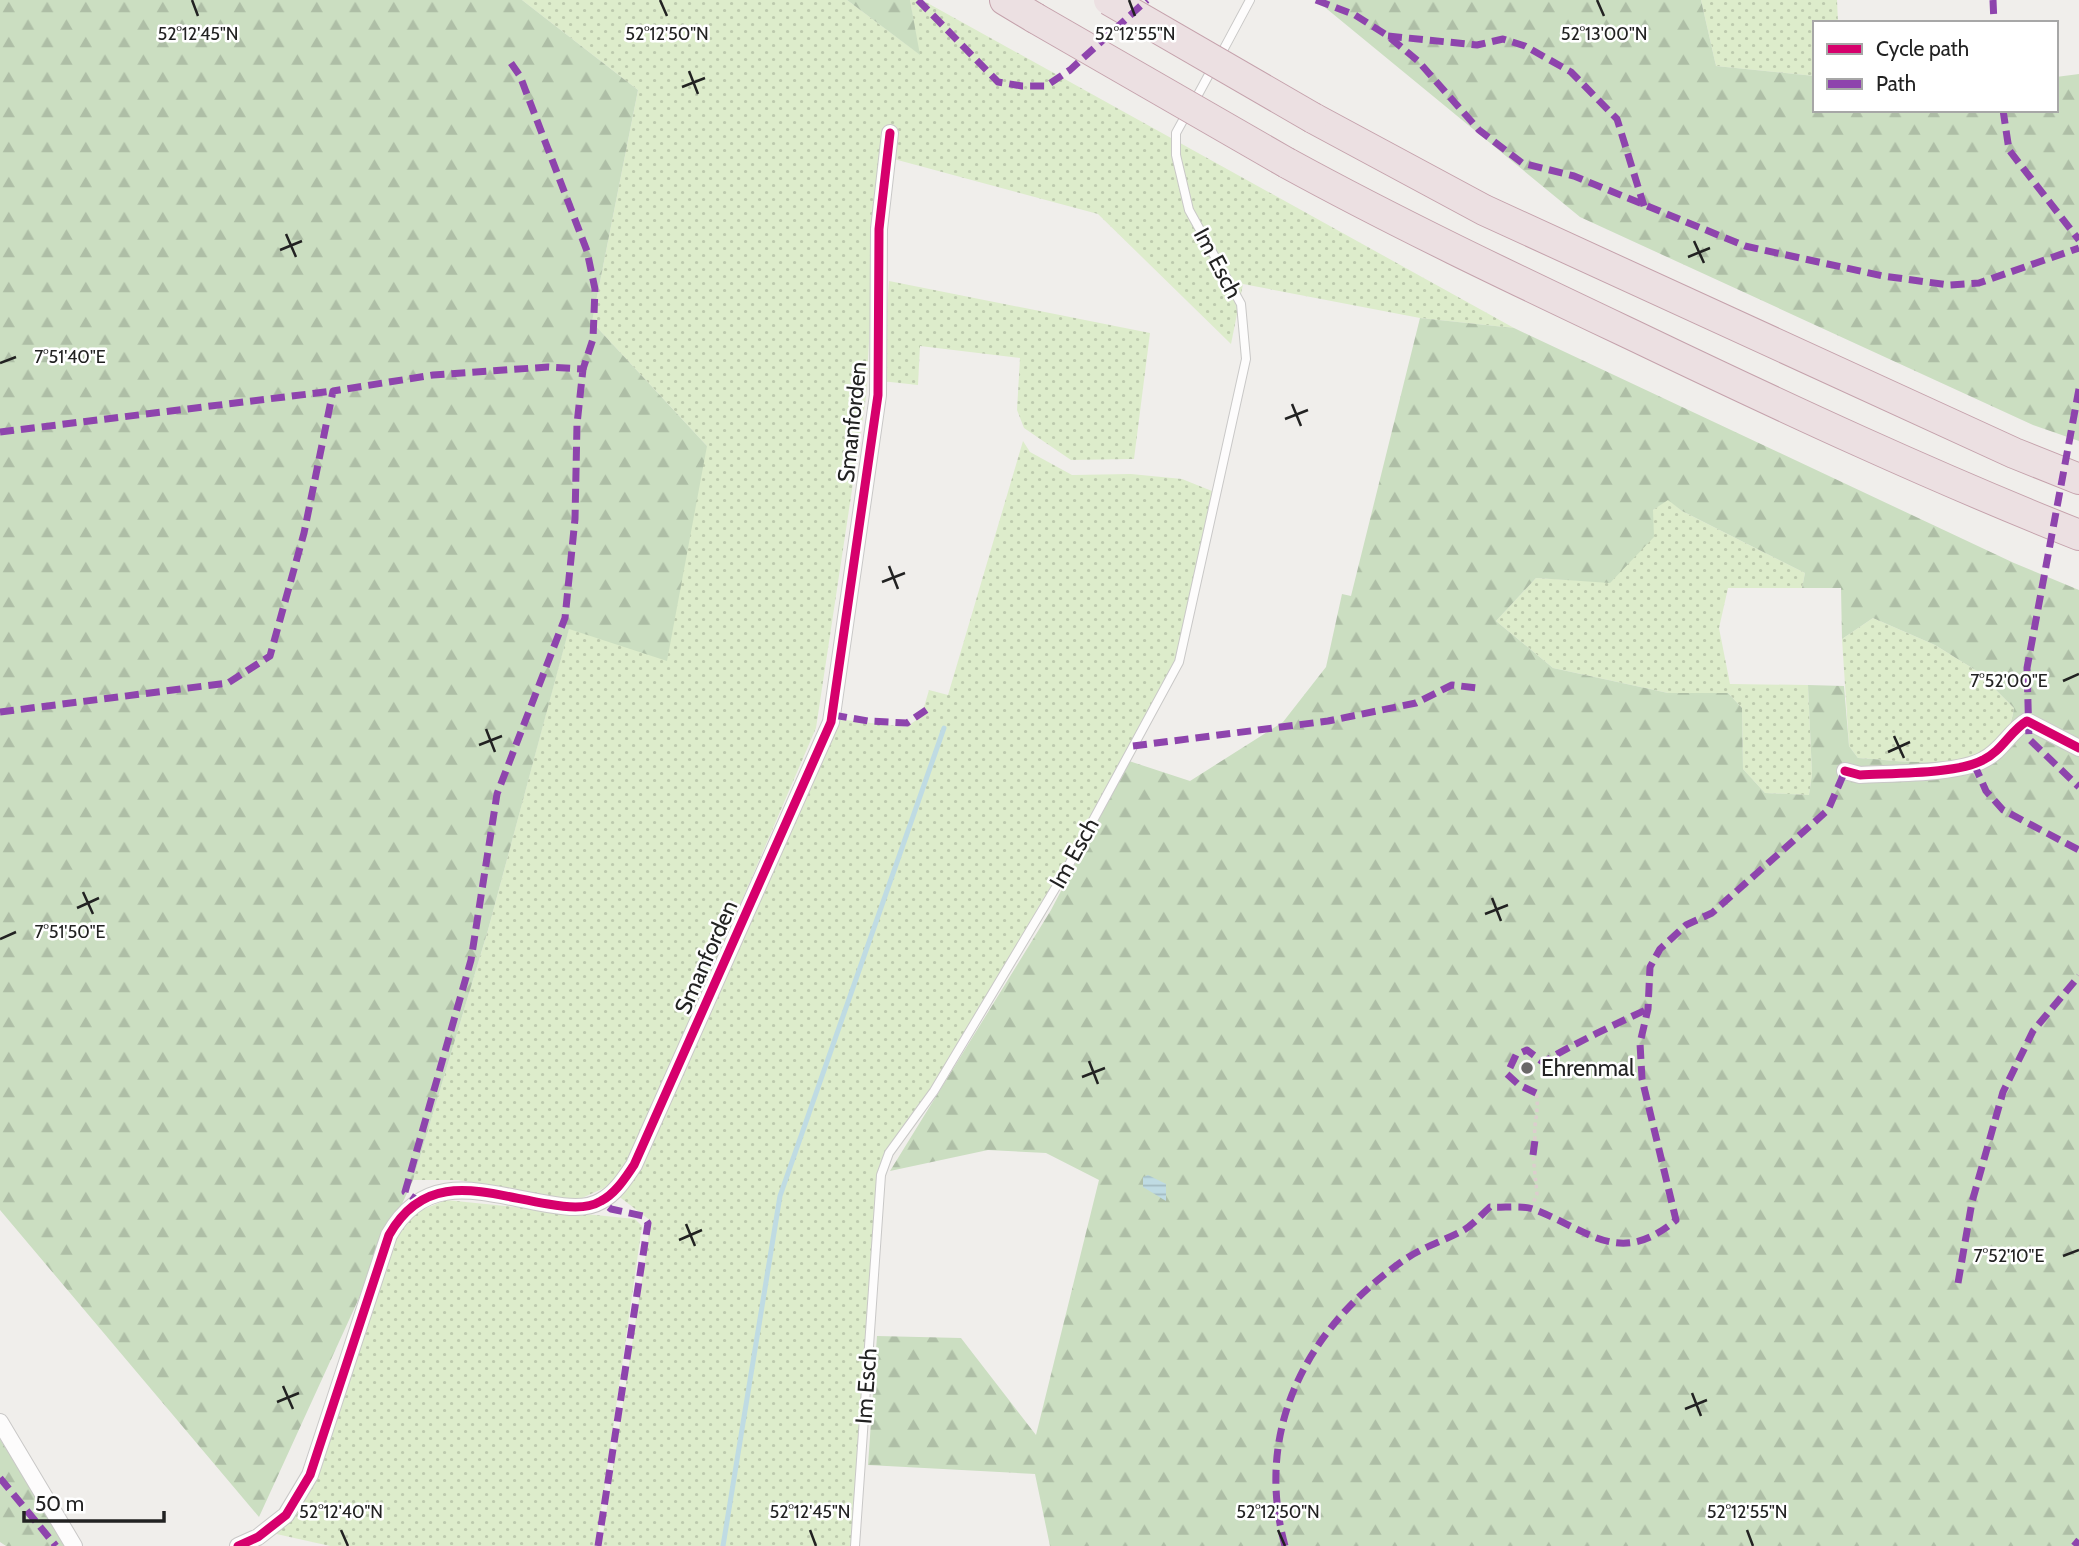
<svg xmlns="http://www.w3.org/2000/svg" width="2079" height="1546" font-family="Cabin,sans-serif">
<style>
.grass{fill:url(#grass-dots)}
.forest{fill:url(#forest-firs);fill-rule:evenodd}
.water{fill:url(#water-rules)}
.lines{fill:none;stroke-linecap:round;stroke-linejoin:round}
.stream{stroke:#bfdbe3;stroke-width:5}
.service-casing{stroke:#c9c8c7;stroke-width:10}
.minor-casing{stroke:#c9c8c7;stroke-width:18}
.motorway-casing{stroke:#c5a2ac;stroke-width:32}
.path{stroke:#dccecd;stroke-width:3.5;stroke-dasharray:3.5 3.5;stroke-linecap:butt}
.service{stroke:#fdfcfc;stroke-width:8}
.minor{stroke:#fdfcfc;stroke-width:16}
.motorway{stroke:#ece0e2;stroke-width:30}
.motorway-bridge-casing{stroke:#c5a2ac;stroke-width:32;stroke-linecap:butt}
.motorway-bridge{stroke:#ece0e2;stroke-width:30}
.quiet{stroke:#8e44ad;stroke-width:7;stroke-dasharray:14 7;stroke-linecap:butt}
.cycleway-casing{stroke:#fff;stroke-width:13}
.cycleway{stroke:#d6006c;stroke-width:9}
.ticks{fill:none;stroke:#222;stroke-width:2.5}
.poi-dot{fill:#6a6968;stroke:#fff;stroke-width:2.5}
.labels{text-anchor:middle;stroke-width:5;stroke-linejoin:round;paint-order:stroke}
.street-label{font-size:23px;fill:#222;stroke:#fff}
.poi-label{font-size:23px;fill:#222;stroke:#fff;text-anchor:start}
.ticks-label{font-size:18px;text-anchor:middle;fill:#222;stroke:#fff;stroke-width:5;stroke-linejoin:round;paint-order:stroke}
</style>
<defs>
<pattern id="grass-dots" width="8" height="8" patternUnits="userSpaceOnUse" patternTransform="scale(1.75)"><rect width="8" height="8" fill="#ddeccb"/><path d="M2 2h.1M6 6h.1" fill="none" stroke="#bdcaae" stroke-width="1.8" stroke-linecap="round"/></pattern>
<pattern id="forest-firs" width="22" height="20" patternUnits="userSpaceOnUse" patternTransform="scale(1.75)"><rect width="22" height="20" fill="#cbdec1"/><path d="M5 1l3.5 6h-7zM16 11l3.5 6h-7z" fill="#aebea6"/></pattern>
<pattern id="water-rules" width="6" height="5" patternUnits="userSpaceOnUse" patternTransform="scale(1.75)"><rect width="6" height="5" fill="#bfdbe3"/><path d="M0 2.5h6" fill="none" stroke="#a4bcc2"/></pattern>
</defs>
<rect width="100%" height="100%" fill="#f0eeeb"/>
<!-- grass -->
<g class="grass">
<path d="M 522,0 L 847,0 L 919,54 L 910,0 L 922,0 L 1514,328 L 1420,318 L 1243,284 L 1231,344 L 1098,214 L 879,155 L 866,397 L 816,728 L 627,1168 L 604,1188 L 582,1198 L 558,1199 L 458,1180 L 413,1180 L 488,930 L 569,628 L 707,446 L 592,322 L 638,90 Z"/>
<path d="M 1701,0 L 1837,0 L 1838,23 L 1815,23 L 1815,76 L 1716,66 Z"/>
<path d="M 889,281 L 1150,333 L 1134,459 L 1071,460 L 1024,428 L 1017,410 L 1020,358 L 920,346 L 918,385 L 881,381 Z"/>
<path d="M 1023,441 L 1030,452 L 1072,475 L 1131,474 L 1182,479 L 1212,491 L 1176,660 L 1062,868 L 932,1087 L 886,1151 L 853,1546 L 601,1546 L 651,1221 L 617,1195 L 837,719 L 906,727 L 921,717 L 929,690 L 948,695 Z"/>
<path d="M 1668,499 L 1682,511 L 1805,573 L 1802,588 L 1728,588 L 1719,628 L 1730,684 L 1808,685 L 1812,774 L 1809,795 L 1765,793 L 1743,769 L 1742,708 L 1728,693 L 1668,693 L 1553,668 L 1496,621 L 1536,578 L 1610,582 L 1653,510 Z"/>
<path d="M 1873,618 L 1935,645 L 1977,671 L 2014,708 C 2004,779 1909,761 1858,758 L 1849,746 L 1842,639 Z"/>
<path d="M 446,1200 L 635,1219 L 642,1226 L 596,1546 L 330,1546 L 272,1533 L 321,1466 L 398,1228 L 412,1214 Z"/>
</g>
<!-- forest -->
<g class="forest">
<path d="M 0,0 L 522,0 L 638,90 L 592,322 L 707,446 L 667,661 L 569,629 L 488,930 L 413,1180 L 259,1517 L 0,1210 Z"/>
<path d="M 847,0 L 910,0 L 920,55 Z"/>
<path d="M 1316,0 L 1701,0 L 1716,66 L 1815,76 L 1815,110 L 2056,110 L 2056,77 L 2079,74 L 2079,441 L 2033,425 L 1580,217 Z"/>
<path d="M 1420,318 L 1514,328 L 2014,563 L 2079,590 L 2079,1546 L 1050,1546 L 1035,1474 L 868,1465 L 877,1336 L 961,1338 L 1036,1435 L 1099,1180 L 1046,1153 L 988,1150 L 890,1171 L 1051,910 L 1129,761 L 1190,781 L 1283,722 L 1326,667 L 1342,594 L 1351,596 ZM 1668,500 L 1682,511 L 1805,573 L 1802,588 L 1841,588 L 1842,639 L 1873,618 L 1935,645 L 1977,671 L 2014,708 C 2005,779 1908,761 1858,758 L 1849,746 L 1844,686 L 1808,685 L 1812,774 L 1809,795 L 1765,793 L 1743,769 L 1742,708 L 1728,693 L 1668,693 L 1553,668 L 1496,621 L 1536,578 L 1610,583 L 1654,537 L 1653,510 Z"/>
<path d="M 0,1439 L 62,1536 L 64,1546 L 6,1546 L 0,1542 Z"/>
</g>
<!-- water -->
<path class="water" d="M 1148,1175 L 1166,1184 L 1166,1201 L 1143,1187 L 1143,1177 Z"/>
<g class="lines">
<!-- stream -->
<path class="stream" d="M 723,1546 L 780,1196 L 944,728"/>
<defs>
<g id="service">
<path d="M 1220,56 L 1250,0"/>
<path d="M 1194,102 L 1213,67"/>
<path d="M 855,1546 L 881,1175 L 889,1153 L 934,1091 L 1065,872 L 1179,662 L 1246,359 L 1241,304 L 1189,210 L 1176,155 L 1176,133 L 1187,113"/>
</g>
<g id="minor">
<path d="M 1845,771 L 1860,775 C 1891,773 1958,774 1983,760 C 2002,751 2010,731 2027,721 L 2079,748"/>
<path d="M 0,1422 L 74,1546"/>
<path d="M 238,1546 L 258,1537 L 286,1515 L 310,1475 L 389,1235 C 427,1168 485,1194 548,1204 C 565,1207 586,1210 601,1201 C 616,1193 625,1178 634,1165 L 831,722 L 878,395 L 879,229 L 890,133"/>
</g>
<g id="motorway">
<path d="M 1005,0 L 1035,18"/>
<path d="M 1313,118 L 1484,210 L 2014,453 L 2079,479"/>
<path d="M 1287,163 C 1404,227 1523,283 1643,340 C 1787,409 1931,476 2079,535"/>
</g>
</defs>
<!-- service casing -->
<use href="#service" class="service-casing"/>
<!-- minor casing -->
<use href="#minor" class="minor-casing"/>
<!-- motorway casing -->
<use href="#motorway" class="motorway-casing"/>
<!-- path -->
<g class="path">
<path d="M 1535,1140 C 1533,1123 1540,1109 1536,1093"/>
<path d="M 1531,1208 L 1537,1194 L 1533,1155"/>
</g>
<!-- service -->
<use href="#service" class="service"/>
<!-- minor -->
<use href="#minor" class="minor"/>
<!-- motorway -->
<use href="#motorway" class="motorway"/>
<defs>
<g id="motorway-bridge">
<path d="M 1109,0 L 1313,118"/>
<path d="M 1035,18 L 1287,163"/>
</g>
</defs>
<!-- motorway-bridge casing -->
<use href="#motorway-bridge" class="motorway-bridge-casing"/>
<!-- motorway-bridge -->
<use href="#motorway-bridge" class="motorway-bridge"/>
<!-- quiet -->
<g class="quiet">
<path d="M 918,0 L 998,82 L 1022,86 L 1046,86 L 1070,70 L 1147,0"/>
<path d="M 1316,0 L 1355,15 L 1388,36 L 1418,61 L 1479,130 L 1522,163 L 1574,176 L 1745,246 L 1883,276 L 1949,285 L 1979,283 L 2079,248"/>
<path d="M 1993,0 L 1994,23"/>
<path d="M 1388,36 L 1477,45 L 1503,39 L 1525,46 L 1571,72 L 1617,119 L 1644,206"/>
<path d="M 511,63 L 520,76 L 587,251 L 595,289 L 593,339 L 583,369"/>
<path d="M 2003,110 L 2009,150 L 2079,240"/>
<path d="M 2079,389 L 2027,668 L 2029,739 L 2079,787"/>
<path d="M 0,432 L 333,391"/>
<path d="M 0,712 L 228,683 L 270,656 L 304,533 L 333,391 L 433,375 L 548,367 L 583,369 L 577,424 L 575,519 L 565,618 L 497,794 L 471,960 L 405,1192 L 417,1200"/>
<path d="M 833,715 L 868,721 L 907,723 L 932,706"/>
<path d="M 1133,746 L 1328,721 L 1416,703 L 1452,685 L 1477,688"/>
<path d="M 1974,764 L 1986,791 L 2003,810 L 2079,850"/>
<path d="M 1536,1093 L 1519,1085 L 1507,1074 L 1516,1055 L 1527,1050 L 1544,1063 C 1550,1055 1632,1016 1648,1009"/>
<path d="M 1533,1155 L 1535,1140"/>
<path d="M 1958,1283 L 1972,1202 L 2003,1092 L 2033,1031 L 2079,976"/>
<path d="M 0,1478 L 56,1546"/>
<path d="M 598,1546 L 648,1223 L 643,1216 L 611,1209 L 601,1201"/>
<path d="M 1285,1546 C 1253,1428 1308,1327 1404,1260 C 1421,1248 1443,1241 1462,1231 C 1472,1226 1481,1215 1490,1207 C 1503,1208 1522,1205 1533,1209 C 1589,1230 1619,1268 1676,1220 L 1642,1079 L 1640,1043 L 1648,1009 L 1650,967 L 1660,949 L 1686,925 L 1712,913 L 1828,810 L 1845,771"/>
<path d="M 2074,1546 L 2079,1540"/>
</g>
<defs>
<g id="cycleway">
<path d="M 1845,771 L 1860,775 C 1891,773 1958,774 1983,760 C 2002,751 2010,731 2027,721 L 2079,748"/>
<path d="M 238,1546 L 258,1537 L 286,1515 L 310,1475 L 389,1235 C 427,1168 485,1194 548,1204 C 565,1207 586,1210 601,1201 C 616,1193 625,1178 634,1165 L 831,722 L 878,395 L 879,229 L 890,133"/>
</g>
</defs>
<!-- cycleway casing -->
<use href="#cycleway" class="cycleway-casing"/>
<!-- cycleway -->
<use href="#cycleway" class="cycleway"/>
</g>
<!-- ticks -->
<path class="ticks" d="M 192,0 L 198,16M 660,0 L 667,16M 1129,0 L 1135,16M 1597,0 L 1604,16M 689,71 L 698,94M 682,87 L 705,78M 286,234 L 296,257M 1694,241 L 1704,263M 280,250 L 302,241M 1688,257 L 1710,248M 0,363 L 16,357M 1292,404 L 1301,426M 1285,419 L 1308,410M 889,566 L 898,589M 882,582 L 905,573M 2063,681 L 2079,674M 486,729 L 495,752M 1894,736 L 1904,758M 479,745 L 502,736M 1888,752 L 1910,742M 83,892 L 93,914M 1492,898 L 1501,921M 77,908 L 99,898M 1485,914 L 1508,905M 0,939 L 16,932M 1089,1061 L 1098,1084M 1082,1077 L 1105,1068M 686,1224 L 695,1246M 679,1240 L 702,1230M 2063,1256 L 2079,1250M 283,1386 L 293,1409M 1692,1393 L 1701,1416M 277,1402 L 299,1393M 1685,1409 L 1707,1400M 341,1530 L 348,1546M 810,1530 L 816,1546M 1278,1530 L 1285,1546M 1747,1530 L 1753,1546"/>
<!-- markers -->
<circle class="poi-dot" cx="1527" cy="1068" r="7"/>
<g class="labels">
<!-- street labels -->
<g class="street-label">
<text transform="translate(1218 263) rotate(62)" y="8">Im Esch</text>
<text transform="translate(852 422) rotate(-84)" y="8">Smanforden</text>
<text transform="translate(1074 853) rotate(-61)" y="8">Im Esch</text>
<text transform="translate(706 957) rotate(-66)" y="8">Smanforden</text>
<text transform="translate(866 1386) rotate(-86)" y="8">Im Esch</text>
</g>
<!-- poi labels -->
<g class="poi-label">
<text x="1541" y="1076">Ehrenmal</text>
</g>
</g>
<g class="ticks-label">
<text x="198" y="40">52°12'45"N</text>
<text x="667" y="40">52°12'50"N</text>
<text x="1135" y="40">52°12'55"N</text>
<text x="1604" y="40">52°13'00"N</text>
<text x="70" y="363">7°51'40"E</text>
<text x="2009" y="687">7°52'00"E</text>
<text x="70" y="938">7°51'50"E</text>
<text x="2009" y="1262">7°52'10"E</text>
<text x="341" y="1518">52°12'40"N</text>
<text x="810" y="1518">52°12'45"N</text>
<text x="1278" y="1518">52°12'50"N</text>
<text x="1747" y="1518">52°12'55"N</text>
</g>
<!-- legend -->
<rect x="1813" y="21" width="245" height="91" fill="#ffffff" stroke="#a7a7a7" stroke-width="2"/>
<rect x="1827" y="44" width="35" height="10" fill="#d6006c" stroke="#a7a7a7" stroke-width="2"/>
<text x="1876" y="56" font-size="21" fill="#222222">Cycle path</text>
<rect x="1827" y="79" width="35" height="10" fill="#8e44ad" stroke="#a7a7a7" stroke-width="2"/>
<text x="1876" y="91" font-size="21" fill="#222222">Path</text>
<!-- scale -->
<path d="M24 1511v10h140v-10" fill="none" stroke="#222222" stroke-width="3.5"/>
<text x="35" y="1511" font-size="21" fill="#222222" stroke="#ffffff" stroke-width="5" paint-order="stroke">50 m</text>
</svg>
